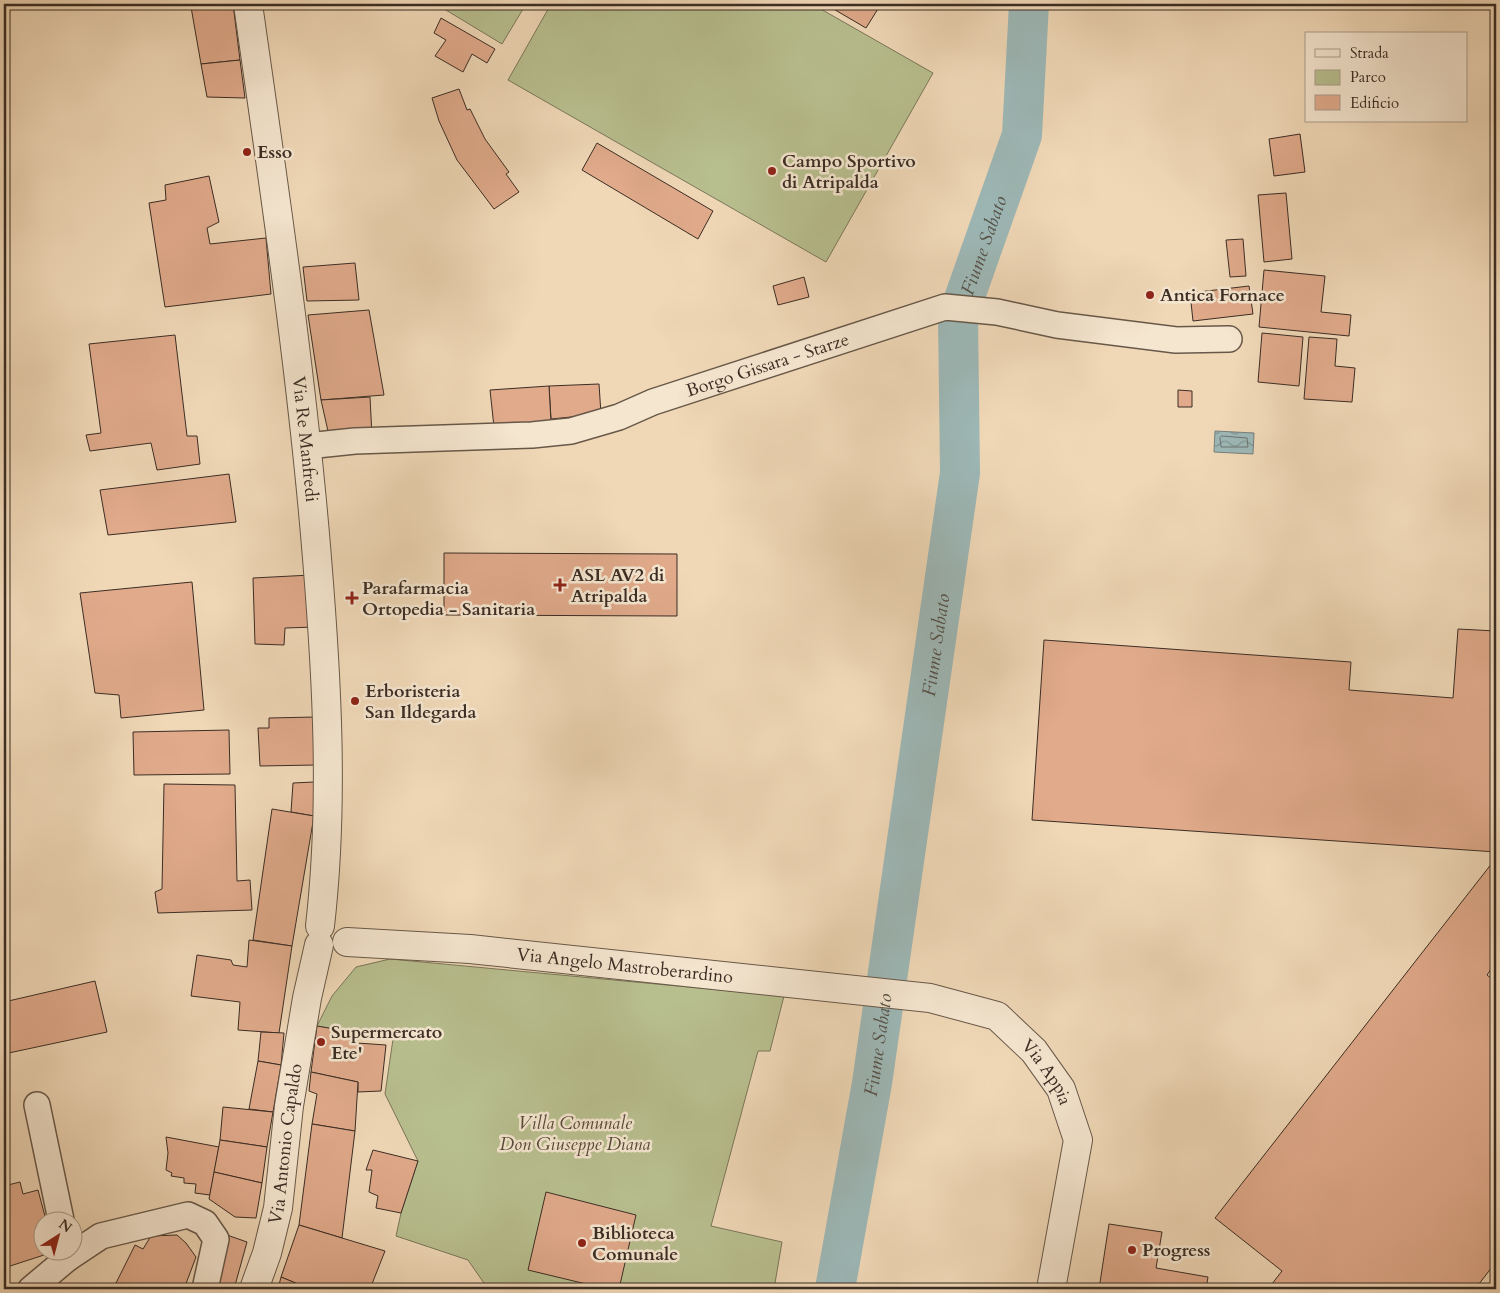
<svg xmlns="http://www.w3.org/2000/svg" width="1500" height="1293" font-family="Cardo,serif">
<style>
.green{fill:#b8bf8f;stroke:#7a765a}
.water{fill:url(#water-waves);stroke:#76807c}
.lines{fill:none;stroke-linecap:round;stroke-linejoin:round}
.shore{stroke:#6c726e;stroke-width:1}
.river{stroke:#9db8b7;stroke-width:40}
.building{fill:#e0aa8b;stroke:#3b2d24}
.minor-casing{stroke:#685849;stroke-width:28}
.tertiary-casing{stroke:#685849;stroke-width:30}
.minor{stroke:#f5e6d0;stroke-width:25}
.tertiary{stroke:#f5e6d0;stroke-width:28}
.poi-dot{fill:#8f2418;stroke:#f5e6d0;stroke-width:2}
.labels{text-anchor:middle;stroke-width:5;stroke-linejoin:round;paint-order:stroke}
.poi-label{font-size:18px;font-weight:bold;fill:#3b2d24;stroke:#f5e6d0;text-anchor:start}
.street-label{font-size:18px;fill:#3b2d24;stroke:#f5e6d0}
.park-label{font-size:18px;font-style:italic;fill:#544a39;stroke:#f5e6d0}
.water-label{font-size:19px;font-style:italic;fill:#545049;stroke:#f5e6d0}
</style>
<defs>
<pattern id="water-waves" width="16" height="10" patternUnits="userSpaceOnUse" patternTransform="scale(1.25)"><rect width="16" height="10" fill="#9db8b7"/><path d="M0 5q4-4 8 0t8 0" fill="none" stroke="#819695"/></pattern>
</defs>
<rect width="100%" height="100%" fill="#f0d8b7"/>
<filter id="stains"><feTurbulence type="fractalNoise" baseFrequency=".004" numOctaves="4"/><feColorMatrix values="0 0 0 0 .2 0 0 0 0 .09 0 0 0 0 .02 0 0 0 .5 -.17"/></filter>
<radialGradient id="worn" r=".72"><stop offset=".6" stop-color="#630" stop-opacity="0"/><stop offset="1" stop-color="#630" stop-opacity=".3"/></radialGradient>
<!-- green -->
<g class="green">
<path d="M 443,4 L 526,4 L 502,44 L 441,7 Z"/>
<path d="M 551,4 L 812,4 L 933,73 L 826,262 L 508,80 Z"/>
<path d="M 390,959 L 784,996 L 770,1051 L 758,1051 L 711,1226 L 782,1242 L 774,1289 L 488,1289 L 468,1260 L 396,1236 L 401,1213 L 418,1161 L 385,1094 L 393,1039 L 317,1026 L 332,996 L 356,967 Z"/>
</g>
<!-- water -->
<path class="water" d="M 1215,431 L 1254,433 L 1253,454 L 1214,452 Z"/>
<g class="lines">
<!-- shore -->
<path class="shore" d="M 1222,436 L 1247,438 L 1248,447 L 1221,447 L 1220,438 Z"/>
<!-- river -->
<path class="river" id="s1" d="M 835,1289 L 872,1083 L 960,473 L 958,316 L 1022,135 L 1029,4"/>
</g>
<!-- building -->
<g class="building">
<path d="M 209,4 L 233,4 L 240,60 L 201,64 L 191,7 Z"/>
<path d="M 825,4 L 881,4 L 866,28 Z"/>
<path d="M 441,18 L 495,49 L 487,63 L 472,54 L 463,72 L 435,56 L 446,40 L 434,33 Z"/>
<path d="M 240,60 L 245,98 L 207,97 L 201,64 Z"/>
<path d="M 459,89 L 467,110 L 470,109 L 485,139 L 509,172 L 506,174 L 519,192 L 494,209 L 457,160 L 439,121 L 432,98 Z"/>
<path d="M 1300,134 L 1305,172 L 1274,176 L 1269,139 Z"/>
<path d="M 597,143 L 713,211 L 698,239 L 582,170 Z"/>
<path d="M 209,176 L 219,222 L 207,228 L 210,244 L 266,238 L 271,294 L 165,307 L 149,203 L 166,200 L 165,185 Z"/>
<path d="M 1286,193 L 1292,259 L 1264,262 L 1258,195 Z"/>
<path d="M 1243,239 L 1246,276 L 1230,277 L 1226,240 Z"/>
<path d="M 355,263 L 359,300 L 307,301 L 303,267 Z"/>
<path d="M 1264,270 L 1325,276 L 1321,312 L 1351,315 L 1349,336 L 1259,327 Z"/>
<path d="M 804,277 L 809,297 L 778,305 L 773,286 Z"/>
<path d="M 1249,286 L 1253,314 L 1193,321 L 1190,293 Z"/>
<path d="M 369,310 L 384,395 L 321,400 L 308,315 Z"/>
<path d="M 1262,333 L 1303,337 L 1299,386 L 1258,382 Z"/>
<path d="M 175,335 L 187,436 L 197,436 L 200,464 L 157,470 L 151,443 L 90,451 L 86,435 L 101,433 L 89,344 Z"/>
<path d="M 1309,337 L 1337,339 L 1335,366 L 1355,368 L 1352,402 L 1304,399 Z"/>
<path d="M 599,384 L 601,414 L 551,419 L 549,386 Z"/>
<path d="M 549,386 L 551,422 L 494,427 L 490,390 Z"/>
<path d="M 1178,390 L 1192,391 L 1192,407 L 1178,407 Z"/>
<path d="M 370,397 L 372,436 L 330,440 L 321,400 Z"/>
<path d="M 229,474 L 236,522 L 108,535 L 100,490 Z"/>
<path d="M 444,553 L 677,554 L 677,616 L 444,615 Z"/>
<path d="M 311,575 L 315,627 L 285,628 L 284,645 L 255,644 L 253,578 Z"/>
<path d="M 192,582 L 204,710 L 121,718 L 119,695 L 95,693 L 80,593 Z"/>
<path d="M 1458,629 L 1496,631 L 1496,852 L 1032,820 L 1044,640 L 1351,662 L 1349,690 L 1453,698 Z"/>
<path d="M 315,717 L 316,765 L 260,766 L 258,728 L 269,728 L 269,718 Z"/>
<path d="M 229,730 L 230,774 L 134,775 L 133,732 Z"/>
<path d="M 314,782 L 314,816 L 291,812 L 293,783 Z"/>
<path d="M 164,784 L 235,785 L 237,881 L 250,880 L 252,910 L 158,913 L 155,892 L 162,889 Z"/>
<path d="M 272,809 L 314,816 L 292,946 L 253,940 Z"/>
<path d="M 1496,858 L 1496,962 L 1487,975 L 1496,982 L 1496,1262 L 1475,1289 L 1268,1289 L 1282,1271 L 1215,1218 Z"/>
<path d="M 249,940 L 292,946 L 279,1033 L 238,1030 L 240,1002 L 191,996 L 197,955 L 231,960 L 233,965 L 247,967 Z"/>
<path d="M 95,981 L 107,1032 L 4,1054 L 4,1002 Z"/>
<path d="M 317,1026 L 357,1033 L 357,1043 L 386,1045 L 381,1091 L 358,1092 L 358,1082 L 311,1072 Z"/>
<path d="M 261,1032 L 284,1033 L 281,1065 L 258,1061 Z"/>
<path d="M 258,1061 L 281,1065 L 273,1112 L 249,1109 Z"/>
<path d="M 311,1072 L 358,1082 L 355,1131 L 312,1124 L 317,1094 L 309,1091 Z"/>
<path d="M 223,1107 L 273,1112 L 267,1147 L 220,1140 Z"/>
<path d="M 312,1124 L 355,1131 L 342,1238 L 299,1225 Z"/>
<path d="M 166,1137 L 219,1147 L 210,1195 L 195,1193 L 196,1184 L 184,1183 L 184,1178 L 171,1176 L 172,1173 L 166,1170 L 168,1153 Z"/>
<path d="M 220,1140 L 267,1147 L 262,1183 L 214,1172 Z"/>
<path d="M 373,1150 L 418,1161 L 401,1213 L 376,1208 L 378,1196 L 369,1192 L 372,1170 L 366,1170 Z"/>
<path d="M 214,1172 L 262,1183 L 256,1218 L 235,1217 L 209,1199 Z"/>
<path d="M 20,1182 L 23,1194 L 38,1190 L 46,1220 L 42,1220 L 42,1224 L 36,1226 L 44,1255 L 4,1268 L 4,1186 Z"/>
<path d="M 546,1192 L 636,1215 L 619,1289 L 607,1289 L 528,1270 Z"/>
<path d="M 1109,1224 L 1162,1232 L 1156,1268 L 1208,1277 L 1206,1289 L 1099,1289 Z"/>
<path d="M 299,1225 L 385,1251 L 370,1289 L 310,1289 L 281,1277 Z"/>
<path d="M 177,1235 L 186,1243 L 196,1257 L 184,1289 L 113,1289 L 135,1245 L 143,1249 L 151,1236 Z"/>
<path d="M 227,1235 L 247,1242 L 234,1289 L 213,1289 Z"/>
<path d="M 281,1277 L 310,1289 L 278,1289 Z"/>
</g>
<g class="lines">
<defs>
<g id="minor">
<path id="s2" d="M 307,446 L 355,441 L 532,435 L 571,431 L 619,417 L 653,402 L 945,307 L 997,312 L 1057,325 L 1176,340 L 1229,339"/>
<path d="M 37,1105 L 61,1220"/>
<path d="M 68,1258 L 101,1236 L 188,1215 L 205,1223 L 216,1239 L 205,1289"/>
<path d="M 31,1289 L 68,1258 L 67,1250"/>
</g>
<g id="tertiary">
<path id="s3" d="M 248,4 C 274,188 302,373 317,558 C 327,680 334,804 320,926"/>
<path id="s4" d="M 347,942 L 470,949 L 930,998 L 997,1016 L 1034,1051 L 1061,1089 L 1078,1140 L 1051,1289"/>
<path id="s5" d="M 254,1289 L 267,1253 L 278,1208 L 289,1106 L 307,998 L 319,945"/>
</g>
</defs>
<!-- minor casing -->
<use href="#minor" class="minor-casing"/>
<!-- tertiary casing -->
<use href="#tertiary" class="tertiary-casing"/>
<!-- minor -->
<use href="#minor" class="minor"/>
<!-- tertiary -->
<use href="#tertiary" class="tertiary"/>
</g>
<!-- markers -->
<g class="poi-dot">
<circle cx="247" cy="152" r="5"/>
<circle cx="772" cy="171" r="5"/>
<circle cx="1150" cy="295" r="5"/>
<path d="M557.5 577.5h5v5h5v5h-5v5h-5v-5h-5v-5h5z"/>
<path d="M349.5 590.5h5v5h5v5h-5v5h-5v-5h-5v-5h5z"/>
<circle cx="355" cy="701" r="5"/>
<circle cx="321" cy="1042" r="5"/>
<circle cx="582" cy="1243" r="5"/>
<circle cx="1132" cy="1250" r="5"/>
</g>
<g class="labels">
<!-- poi labels -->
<g class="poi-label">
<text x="257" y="158">Esso</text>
<text x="782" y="167">Campo Sportivo<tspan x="782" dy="21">di Atripalda</tspan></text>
<text x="1160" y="301">Antica Fornace</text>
<text x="571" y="581">ASL AV2 di<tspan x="571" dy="21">Atripalda</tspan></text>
<text x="362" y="594">Parafarmacia<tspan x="362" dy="21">Ortopedia - Sanitaria</tspan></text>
<text x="365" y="697">Erboristeria<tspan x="365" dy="21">San Ildegarda</tspan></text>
<text x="331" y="1038">Supermercato<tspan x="331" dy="21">Ete'</tspan></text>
<text x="592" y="1239">Biblioteca<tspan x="592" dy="21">Comunale</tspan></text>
<text x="1142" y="1256">Progress</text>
</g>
<!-- street labels -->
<g class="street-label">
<text dy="6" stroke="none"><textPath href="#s2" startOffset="472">Borgo Gissara - Starze</textPath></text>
<text dy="6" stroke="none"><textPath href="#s3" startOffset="439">Via Re Manfredi</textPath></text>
<text dy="6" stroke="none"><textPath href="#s4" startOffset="279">Via Angelo Mastroberardino</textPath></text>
<text dy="6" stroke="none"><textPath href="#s4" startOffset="731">Via Appia</textPath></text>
<text dy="6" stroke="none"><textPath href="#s5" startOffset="149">Via Antonio Capaldo</textPath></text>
</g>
<!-- park labels -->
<g class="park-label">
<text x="575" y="1129">Villa Comunale<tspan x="575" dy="21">Don Giuseppe Diana</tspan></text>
</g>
<!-- water labels -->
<g class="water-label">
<text dy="7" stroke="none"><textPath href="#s1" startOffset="1058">Fiume Sabato</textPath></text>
<text dy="7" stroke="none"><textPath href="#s1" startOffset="652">Fiume Sabato</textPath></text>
<text dy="7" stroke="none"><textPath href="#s1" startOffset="248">Fiume Sabato</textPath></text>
</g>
</g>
<!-- margin -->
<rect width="1500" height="1293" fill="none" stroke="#f0d8b7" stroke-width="20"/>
<rect x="5" y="5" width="1490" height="1283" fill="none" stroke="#3b2d24" stroke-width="2.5"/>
<rect x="10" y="10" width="1480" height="1273" fill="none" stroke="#3b2d24"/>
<!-- legend -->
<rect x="1305" y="32" width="162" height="90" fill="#f5e6d0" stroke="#ab9c8b"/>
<rect x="1315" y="49" width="25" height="8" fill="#f5e6d0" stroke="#ab9c8b"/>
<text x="1350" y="58" font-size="15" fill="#3b2d24">Strada</text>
<rect x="1315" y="70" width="25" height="15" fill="#b8bf8f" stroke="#ab9c8b"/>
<text x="1350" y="82" font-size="15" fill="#3b2d24">Parco</text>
<rect x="1315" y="95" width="25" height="15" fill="#e0aa8b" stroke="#ab9c8b"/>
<text x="1350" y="108" font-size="15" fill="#3b2d24">Edificio</text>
<!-- north arrow -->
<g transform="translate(58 1236) rotate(36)"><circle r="24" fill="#f5e6d0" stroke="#ab9c8b"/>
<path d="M0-4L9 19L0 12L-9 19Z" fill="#8f2418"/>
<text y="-8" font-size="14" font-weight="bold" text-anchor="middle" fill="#3b2d24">N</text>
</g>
<rect width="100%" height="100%" filter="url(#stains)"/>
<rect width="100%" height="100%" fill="url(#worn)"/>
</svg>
